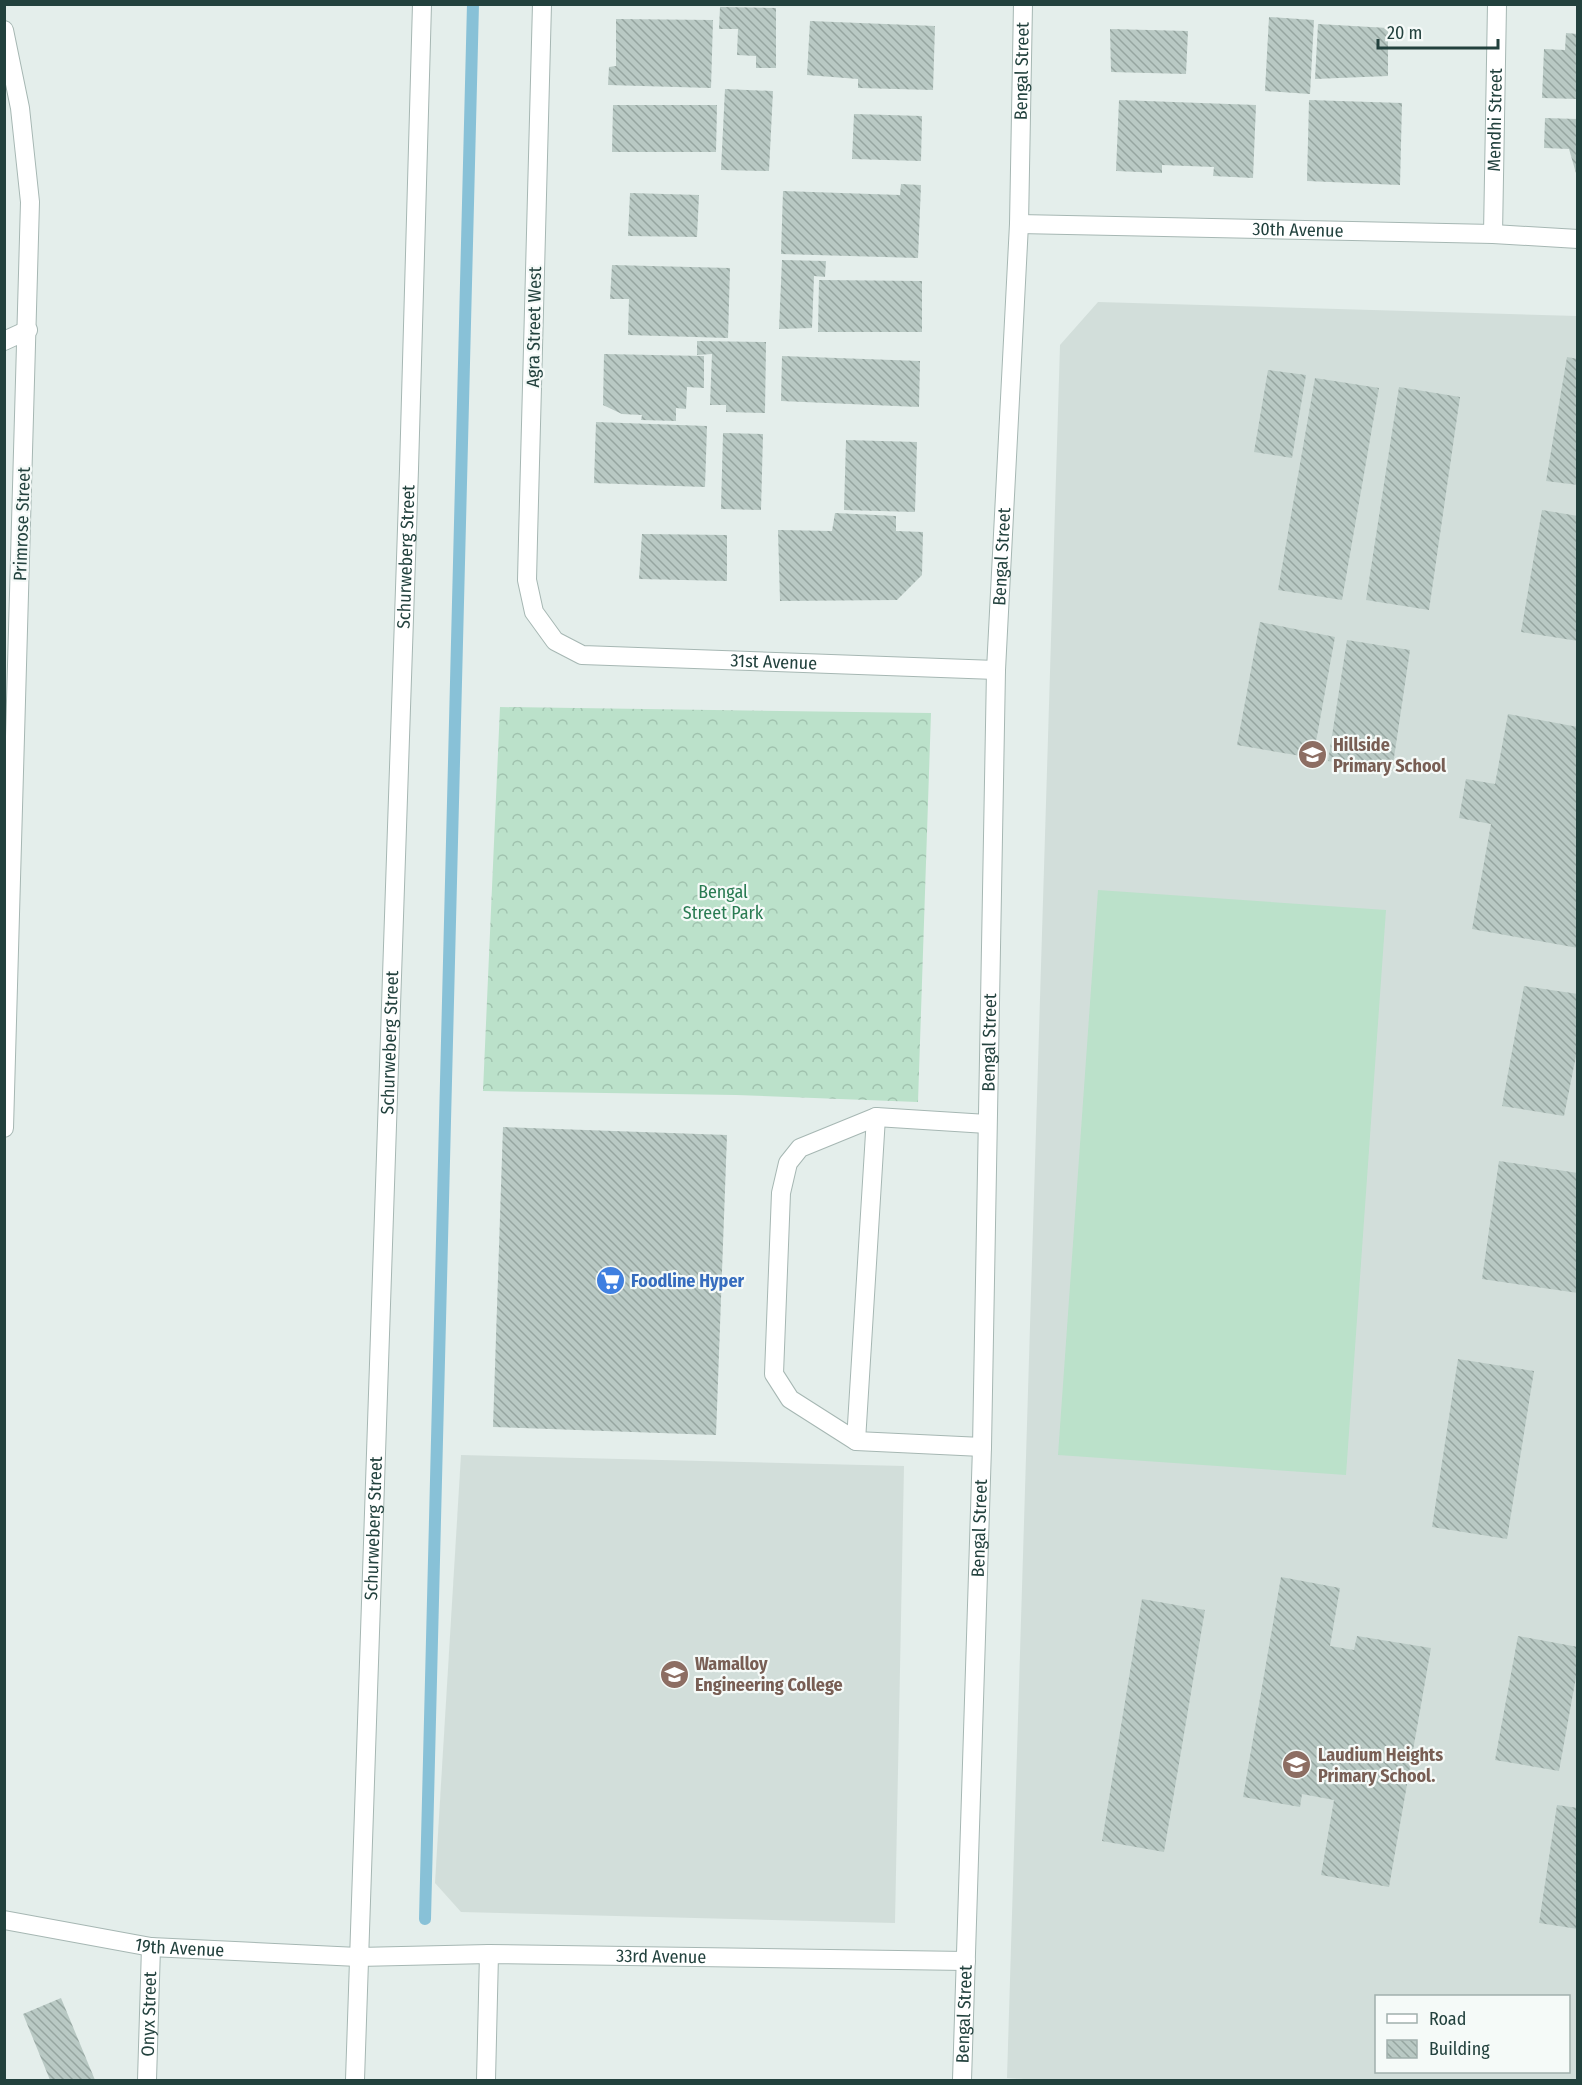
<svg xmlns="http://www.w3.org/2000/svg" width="1582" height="2085" font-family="'Fira Sans Condensed',sans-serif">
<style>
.built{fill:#d2deda;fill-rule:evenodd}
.forest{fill:url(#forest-crowns)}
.pitch{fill:#bbe1ca}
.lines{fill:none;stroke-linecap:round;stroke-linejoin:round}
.stream{stroke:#88c1d7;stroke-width:12}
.building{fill:url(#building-back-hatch)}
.lane-casing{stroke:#a6b7b3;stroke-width:20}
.street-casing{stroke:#a6b7b3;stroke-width:20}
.lane{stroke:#fff;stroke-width:18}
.street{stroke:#fff;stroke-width:18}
.labels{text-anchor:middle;stroke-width:4.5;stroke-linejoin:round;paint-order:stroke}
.street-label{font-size:18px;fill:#22413d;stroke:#f5faf8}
.education-label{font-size:18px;font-weight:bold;fill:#785e54;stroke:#f5faf8;text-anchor:start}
.park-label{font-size:18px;fill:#297b52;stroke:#f5faf8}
.shop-label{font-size:18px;font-weight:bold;fill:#366cbe;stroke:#f5faf8;text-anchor:start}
</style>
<defs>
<pattern id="forest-crowns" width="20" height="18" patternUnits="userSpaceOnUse" patternTransform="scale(1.5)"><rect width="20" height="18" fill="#bbe1ca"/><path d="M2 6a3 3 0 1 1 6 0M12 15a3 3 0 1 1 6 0" fill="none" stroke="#a0c2ae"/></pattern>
<pattern id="building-back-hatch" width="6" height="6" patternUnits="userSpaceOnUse" patternTransform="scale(1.5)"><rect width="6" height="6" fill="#b9c9c4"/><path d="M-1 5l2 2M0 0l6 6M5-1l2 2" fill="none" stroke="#96a5a0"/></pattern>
</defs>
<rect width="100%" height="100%" fill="#e4eeeb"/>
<!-- built -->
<g class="built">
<path d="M 1098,302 L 1577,316 L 1577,2080 L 1039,2080 L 1007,2078 L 1060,345 ZM 1376,1996 L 1568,1996 L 1568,2072 L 1376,2072 Z"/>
<path d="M 461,1455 L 904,1466 L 895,1923 L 461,1912 L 435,1883 Z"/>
</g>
<!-- forest -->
<path class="forest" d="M 500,707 L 931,713 L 918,1102 L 736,1095 L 483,1091 Z"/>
<!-- pitch -->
<path class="pitch" d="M 1098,890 L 1386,910 L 1346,1475 L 1058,1455 Z"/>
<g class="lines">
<!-- stream -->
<path class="stream" d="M 425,1919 L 473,4"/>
</g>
<!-- building -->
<g class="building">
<path d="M 720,7 L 776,8 L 776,68 L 756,68 L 756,56 L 737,55 L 738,29 L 719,29 Z"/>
<path d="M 1269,17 L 1314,20 L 1310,94 L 1265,91 Z"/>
<path d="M 616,19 L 713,20 L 711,88 L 608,85 L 609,67 L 616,66 Z"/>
<path d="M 810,21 L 935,26 L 933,90 L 858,88 L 858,79 L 807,75 Z"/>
<path d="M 1318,24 L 1388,28 L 1388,76 L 1315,79 Z"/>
<path d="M 1110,29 L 1188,31 L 1186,74 L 1111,72 Z"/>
<path d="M 1566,33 L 1578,34 L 1578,99 L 1542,98 L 1544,49 L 1565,50 Z"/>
<path d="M 725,89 L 773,91 L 769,171 L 721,170 Z"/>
<path d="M 1119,100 L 1256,105 L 1253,178 L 1213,176 L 1214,167 L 1162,165 L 1162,173 L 1116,171 Z"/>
<path d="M 1309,100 L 1402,103 L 1400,185 L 1307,181 Z"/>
<path d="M 613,105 L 717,105 L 716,152 L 612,152 Z"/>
<path d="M 854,114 L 922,116 L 921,161 L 852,159 Z"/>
<path d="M 1545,118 L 1578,119 L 1578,180 L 1569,149 L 1544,148 Z"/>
<path d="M 901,184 L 921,185 L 918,258 L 781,254 L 783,191 L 900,195 Z"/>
<path d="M 630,193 L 699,195 L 697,237 L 628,236 Z"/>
<path d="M 782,260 L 826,261 L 825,277 L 814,276 L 812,328 L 779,329 Z"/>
<path d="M 612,265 L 730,268 L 728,338 L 628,335 L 629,299 L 610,299 Z"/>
<path d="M 819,280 L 922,281 L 922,332 L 818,332 Z"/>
<path d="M 697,341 L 766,342 L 765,413 L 726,412 L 726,405 L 710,405 L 712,354 L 697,355 Z"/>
<path d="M 604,354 L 704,356 L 704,388 L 687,387 L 686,409 L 676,408 L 676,421 L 641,420 L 642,415 L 622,414 L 603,405 Z"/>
<path d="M 782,356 L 920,361 L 919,407 L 781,401 Z"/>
<path d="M 1567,357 L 1578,359 L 1578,485 L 1546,481 Z"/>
<path d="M 1268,370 L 1306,375 L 1292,458 L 1254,452 Z"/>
<path d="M 1315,378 L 1379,388 L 1342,600 L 1278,590 Z"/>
<path d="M 1399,387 L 1460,397 L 1429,610 L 1366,600 Z"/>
<path d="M 596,422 L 707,426 L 705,487 L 594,483 Z"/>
<path d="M 723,433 L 763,434 L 761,510 L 721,509 Z"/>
<path d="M 846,440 L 917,442 L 915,512 L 844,510 Z"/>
<path d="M 1542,510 L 1578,516 L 1578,641 L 1521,632 Z"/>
<path d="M 835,513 L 896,516 L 896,531 L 923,532 L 922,575 L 897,600 L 780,601 L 778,530 L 832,531 Z"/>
<path d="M 642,534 L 727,535 L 727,581 L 639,579 Z"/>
<path d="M 1260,622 L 1335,637 L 1313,758 L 1237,745 Z"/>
<path d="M 1347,640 L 1410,650 L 1392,771 L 1328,761 Z"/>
<path d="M 1508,714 L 1578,727 L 1578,948 L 1472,929 L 1491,824 L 1459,818 L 1466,779 L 1495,784 Z"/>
<path d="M 1524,986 L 1578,994 L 1578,1046 L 1564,1116 L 1502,1106 Z"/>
<path d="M 503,1127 L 727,1135 L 716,1435 L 493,1427 Z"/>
<path d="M 1499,1161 L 1578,1173 L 1578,1293 L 1482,1279 Z"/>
<path d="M 1458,1359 L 1534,1371 L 1507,1539 L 1432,1527 Z"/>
<path d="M 1281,1577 L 1340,1588 L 1330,1646 L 1354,1650 L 1357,1636 L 1431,1648 L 1389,1887 L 1321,1875 L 1334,1800 L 1302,1794 L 1300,1807 L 1243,1797 Z"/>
<path d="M 1142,1599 L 1205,1610 L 1164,1852 L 1102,1841 Z"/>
<path d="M 1518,1636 L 1578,1647 L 1578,1666 L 1559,1771 L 1495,1760 Z"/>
<path d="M 1557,1805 L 1578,1808 L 1578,1929 L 1539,1923 Z"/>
<path d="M 61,1998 L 95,2080 L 50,2080 L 23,2014 Z"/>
</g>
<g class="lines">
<defs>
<g id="lane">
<path d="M 856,1441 L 876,1117"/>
<path d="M 982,1447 L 856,1441 L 790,1399 L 774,1374 L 781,1193 L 788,1163 L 800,1148 L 876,1117 L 987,1124"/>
</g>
<g id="street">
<path id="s1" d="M 542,4 L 528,539 L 527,580 L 534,612 L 555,641 L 582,655 L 996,670"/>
<path d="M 4,30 L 20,108 L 30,202 L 4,1128"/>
<path id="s2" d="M 1019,224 L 1493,234 L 1578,239"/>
<path id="s3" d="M 1493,234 L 1497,4"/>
<path d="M 4,341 L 28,330"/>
<path id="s4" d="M 4,1920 L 151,1947 L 358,1957 L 489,1954 L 966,1961"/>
<path id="s5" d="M 147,2080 L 151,1947"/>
<path id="s6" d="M 355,2080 L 409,469 L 422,4"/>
<path d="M 486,2080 L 489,1954"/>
<path id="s7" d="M 962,2080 L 982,1447 L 996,670 L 1019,224 L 1023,4"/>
</g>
</defs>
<!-- lane casing -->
<use href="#lane" class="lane-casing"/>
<!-- street casing -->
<use href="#street" class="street-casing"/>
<!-- lane -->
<use href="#lane" class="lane"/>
<!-- street -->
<use href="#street" class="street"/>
</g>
<!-- icons -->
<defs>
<symbol id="school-disc" viewBox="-11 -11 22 22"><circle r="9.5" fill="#8d6e63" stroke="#f5faf8"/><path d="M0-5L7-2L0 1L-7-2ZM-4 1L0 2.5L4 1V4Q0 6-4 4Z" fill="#fff"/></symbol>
<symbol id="supermarket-disc" viewBox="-11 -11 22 22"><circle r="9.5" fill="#3f7fe0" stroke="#f5faf8"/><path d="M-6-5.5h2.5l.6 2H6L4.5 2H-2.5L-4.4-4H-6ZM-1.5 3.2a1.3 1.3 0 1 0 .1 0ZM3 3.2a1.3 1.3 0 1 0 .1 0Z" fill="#fff"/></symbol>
<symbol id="university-disc" viewBox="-11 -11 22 22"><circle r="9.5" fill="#8d6e63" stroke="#f5faf8"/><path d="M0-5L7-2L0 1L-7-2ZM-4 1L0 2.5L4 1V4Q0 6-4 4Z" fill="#fff"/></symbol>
</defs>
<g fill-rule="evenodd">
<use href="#school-disc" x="1296" y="738" width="33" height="33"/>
<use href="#supermarket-disc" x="594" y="1264" width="33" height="33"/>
<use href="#university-disc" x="658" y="1658" width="33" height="33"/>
<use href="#school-disc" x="1280" y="1748" width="33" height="33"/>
</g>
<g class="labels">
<!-- street labels -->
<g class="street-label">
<text dy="6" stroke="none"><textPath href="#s7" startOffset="2010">Bengal Street</textPath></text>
<text dy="6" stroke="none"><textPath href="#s3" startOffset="114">Mendhi Street</textPath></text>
<text dy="6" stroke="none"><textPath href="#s2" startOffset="279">30th Avenue</textPath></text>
<text transform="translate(534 327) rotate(-89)" y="6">Agra Street West</text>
<text transform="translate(22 524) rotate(-88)" y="6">Primrose Street</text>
<text dy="6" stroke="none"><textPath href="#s6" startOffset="1524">Schurweberg Street</textPath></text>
<text dy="6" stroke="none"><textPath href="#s7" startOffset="1524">Bengal Street</textPath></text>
<text dy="6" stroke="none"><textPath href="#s1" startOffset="867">31st Avenue</textPath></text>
<text dy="6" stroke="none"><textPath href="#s7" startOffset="1038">Bengal Street</textPath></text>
<text dy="6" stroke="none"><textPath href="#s6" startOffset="1038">Schurweberg Street</textPath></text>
<text dy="6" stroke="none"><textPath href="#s6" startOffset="552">Schurweberg Street</textPath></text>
<text dy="6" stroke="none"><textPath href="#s7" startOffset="552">Bengal Street</textPath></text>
<text dy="6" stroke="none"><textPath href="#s4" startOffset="178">19th Avenue</textPath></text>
<text dy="6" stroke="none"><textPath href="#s4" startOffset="660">33rd Avenue</textPath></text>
<text dy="6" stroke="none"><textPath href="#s5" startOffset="66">Onyx Street</textPath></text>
<text dy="6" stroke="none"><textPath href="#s7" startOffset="66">Bengal Street</textPath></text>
</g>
<!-- education labels -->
<g class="education-label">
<text x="1333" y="751">Hillside<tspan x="1333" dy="21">Primary School</tspan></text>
<text x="695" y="1670">Wamalloy<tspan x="695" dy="21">Engineering College</tspan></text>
<text x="1318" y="1761">Laudium Heights<tspan x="1318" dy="21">Primary School.</tspan></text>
</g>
<!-- park labels -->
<g class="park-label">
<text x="723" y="898">Bengal<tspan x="723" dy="21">Street Park</tspan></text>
</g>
<!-- shop labels -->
<g class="shop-label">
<text x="631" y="1287">Foodline Hyper</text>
</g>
</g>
<!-- border -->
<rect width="1582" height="2085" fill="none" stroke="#22413d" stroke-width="12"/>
<!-- legend -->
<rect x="1375" y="1995" width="195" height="78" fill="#f5faf8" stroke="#a1b0ad" stroke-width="1.5"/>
<rect x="1387" y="2014" width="30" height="9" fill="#ffffff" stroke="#a1b0ad" stroke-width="1.5"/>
<text x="1429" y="2025" font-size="18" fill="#22413d">Road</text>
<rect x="1387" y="2040" width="30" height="18" fill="url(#building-back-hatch)" stroke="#a1b0ad" stroke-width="1.5"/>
<text x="1429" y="2055" font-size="18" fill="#22413d">Building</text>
<!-- scale -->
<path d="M1378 39v9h120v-9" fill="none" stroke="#22413d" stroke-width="3"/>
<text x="1387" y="39" font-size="18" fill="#22413d" stroke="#f5faf8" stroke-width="4.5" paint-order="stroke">20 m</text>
</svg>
